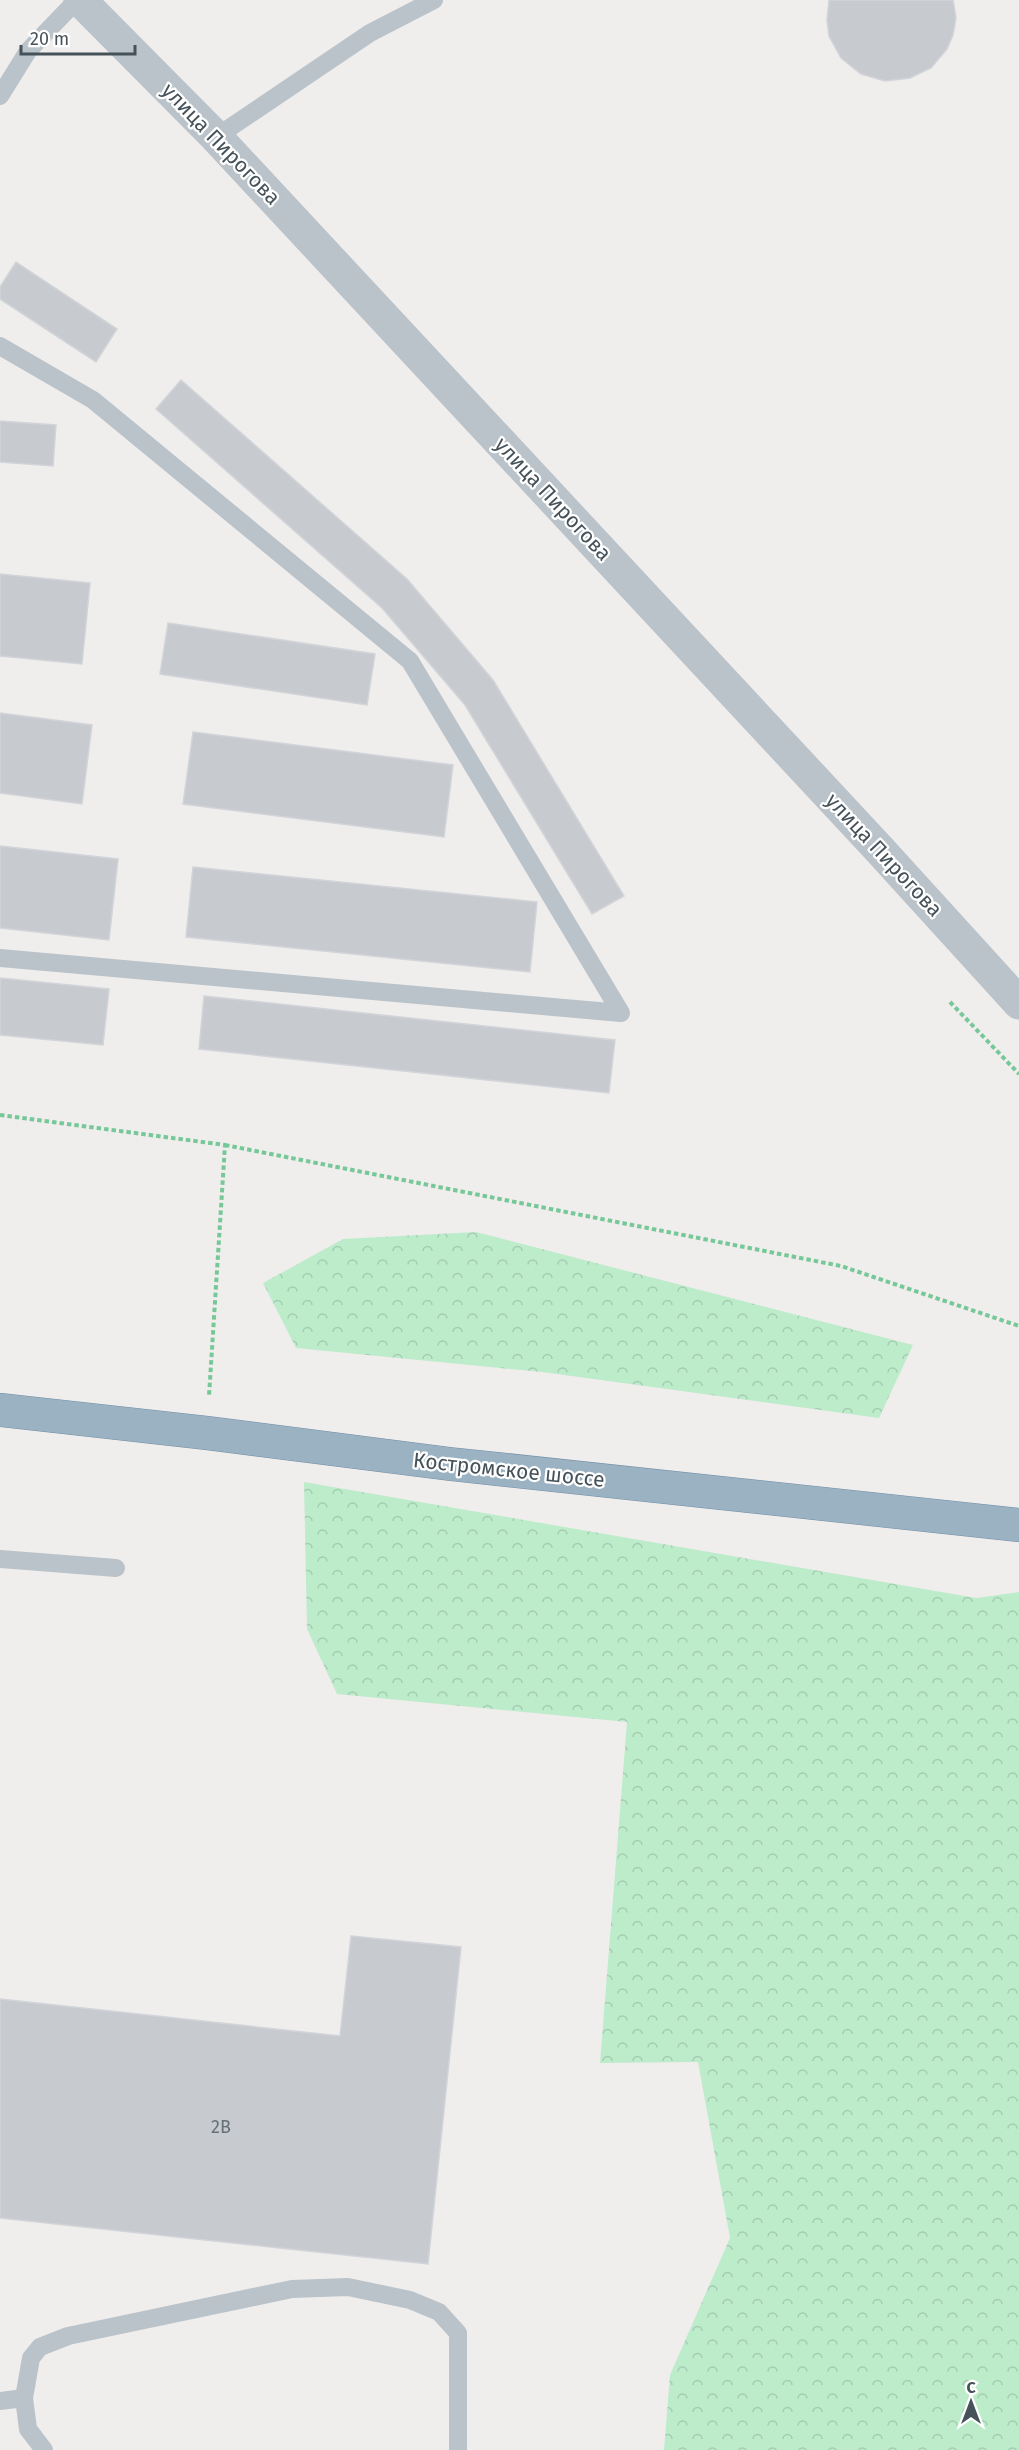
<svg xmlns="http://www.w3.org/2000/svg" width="1019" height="2450" font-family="'Fira Sans',sans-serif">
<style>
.forest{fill:url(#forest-crowns)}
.building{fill:#c7cbd0;stroke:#d1d4d8;stroke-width:1.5}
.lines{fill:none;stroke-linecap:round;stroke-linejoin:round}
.trunk-casing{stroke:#728fa6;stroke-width:34}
.path{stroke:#77c899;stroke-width:4;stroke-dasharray:4.5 3;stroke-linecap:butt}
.service{stroke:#b9c3c9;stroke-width:18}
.tertiary{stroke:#b9c3c9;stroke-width:33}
.trunk{stroke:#9ab2c2;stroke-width:33}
.labels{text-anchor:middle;stroke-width:4.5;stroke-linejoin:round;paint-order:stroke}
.number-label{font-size:18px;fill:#667077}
.street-label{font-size:21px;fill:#465259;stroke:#fff}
</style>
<defs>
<pattern id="forest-crowns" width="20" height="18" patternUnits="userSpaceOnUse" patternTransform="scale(1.5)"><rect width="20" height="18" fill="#bdeccb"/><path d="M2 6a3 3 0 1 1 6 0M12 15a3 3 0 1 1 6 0" fill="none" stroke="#a4ccb1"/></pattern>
</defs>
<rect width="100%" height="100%" fill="#f0eded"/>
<!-- forest -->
<g class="forest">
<path d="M 476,1232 L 913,1345 L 879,1418 L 542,1372 L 296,1348 L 263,1283 L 343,1239 Z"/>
<path d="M 304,1482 L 976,1598 L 1019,1592 L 1019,2450 L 664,2450 L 670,2375 L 730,2238 L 698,2062 L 600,2063 L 627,1722 L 337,1694 L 307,1629 Z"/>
</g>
<!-- building -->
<g class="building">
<path d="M 953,0 L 956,18 L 953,35 L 947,49 L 931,68 L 910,78 L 885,81 L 861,74 L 841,58 L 829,36 L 827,20 L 829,0 Z"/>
<path d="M 16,262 L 117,329 L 96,362 L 0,299 L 0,287 Z"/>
<path d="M 181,380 L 407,579 L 493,680 L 624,896 L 592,914 L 465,705 L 382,608 L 156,409 Z"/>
<path d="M 0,421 L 56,425 L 53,466 L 0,462 Z"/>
<path d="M 0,574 L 90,583 L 82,664 L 0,656 Z"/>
<path d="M 168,623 L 375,654 L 367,705 L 160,674 Z"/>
<path d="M 0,713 L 92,725 L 82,804 L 0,793 Z"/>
<path d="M 193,732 L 453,765 L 444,837 L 183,804 Z"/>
<path d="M 0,846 L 118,859 L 109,940 L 0,928 Z"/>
<path d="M 193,867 L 537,902 L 530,972 L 186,937 Z"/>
<path d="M 0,978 L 109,989 L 103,1045 L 0,1035 Z"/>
<path d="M 204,996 L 615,1040 L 609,1093 L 199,1049 Z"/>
<path d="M 351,1936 L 461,1947 L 428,2264 L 0,2218 L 0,1999 L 340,2036 Z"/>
</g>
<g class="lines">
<defs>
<path id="trunk" d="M 0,1410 L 207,1433 L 450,1464 L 1019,1525"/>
</defs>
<!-- trunk casing -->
<use href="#trunk" class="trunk-casing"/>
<!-- path -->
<g class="path">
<path d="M 950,1002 L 1019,1074"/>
<path d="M 0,1115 L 225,1145 L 209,1396"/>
<path d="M 225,1145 L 841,1266 L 1019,1326"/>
</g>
<!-- service -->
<g class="service">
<path d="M 0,96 L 28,51 L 77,0"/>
<path d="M 216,137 L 370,33 L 434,0"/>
<path d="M 0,346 L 93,400 L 410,661 L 621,1013 L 0,958"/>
<path d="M 0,1559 L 116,1568"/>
<path d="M 0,2401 L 24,2398"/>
<path d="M 44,2450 L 28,2429 L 24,2398 L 31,2358 L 40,2347 L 68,2336 L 292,2289 L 348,2287 L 410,2300 L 439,2312 L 458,2333 L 458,2450"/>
</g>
<!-- tertiary -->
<path class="tertiary" d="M 80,0 L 216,137 L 879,849 L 1019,1003"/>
<!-- trunk -->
<use href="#trunk" class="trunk"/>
</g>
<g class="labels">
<!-- number labels -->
<g class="number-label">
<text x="221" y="2133">2В</text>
</g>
<!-- street labels -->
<g class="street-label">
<text transform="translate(221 144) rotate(46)" y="7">улица Пирогова</text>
<text transform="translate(553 499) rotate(47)" y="7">улица Пирогова</text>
<text transform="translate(884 855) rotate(47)" y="7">улица Пирогова</text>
<text transform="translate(509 1470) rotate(6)" y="7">Костромское шоссе</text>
</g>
</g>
<!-- north arrow -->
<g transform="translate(971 2402)" stroke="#ffffff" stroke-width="4.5" paint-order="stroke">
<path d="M0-4.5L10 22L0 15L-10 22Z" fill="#465259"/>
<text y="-9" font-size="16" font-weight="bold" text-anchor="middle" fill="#465259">С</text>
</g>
<!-- scale -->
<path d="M21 45v9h114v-9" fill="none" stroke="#465259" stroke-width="3"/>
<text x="30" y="45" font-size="18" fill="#465259" stroke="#ffffff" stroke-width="4.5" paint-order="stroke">20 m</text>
</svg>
